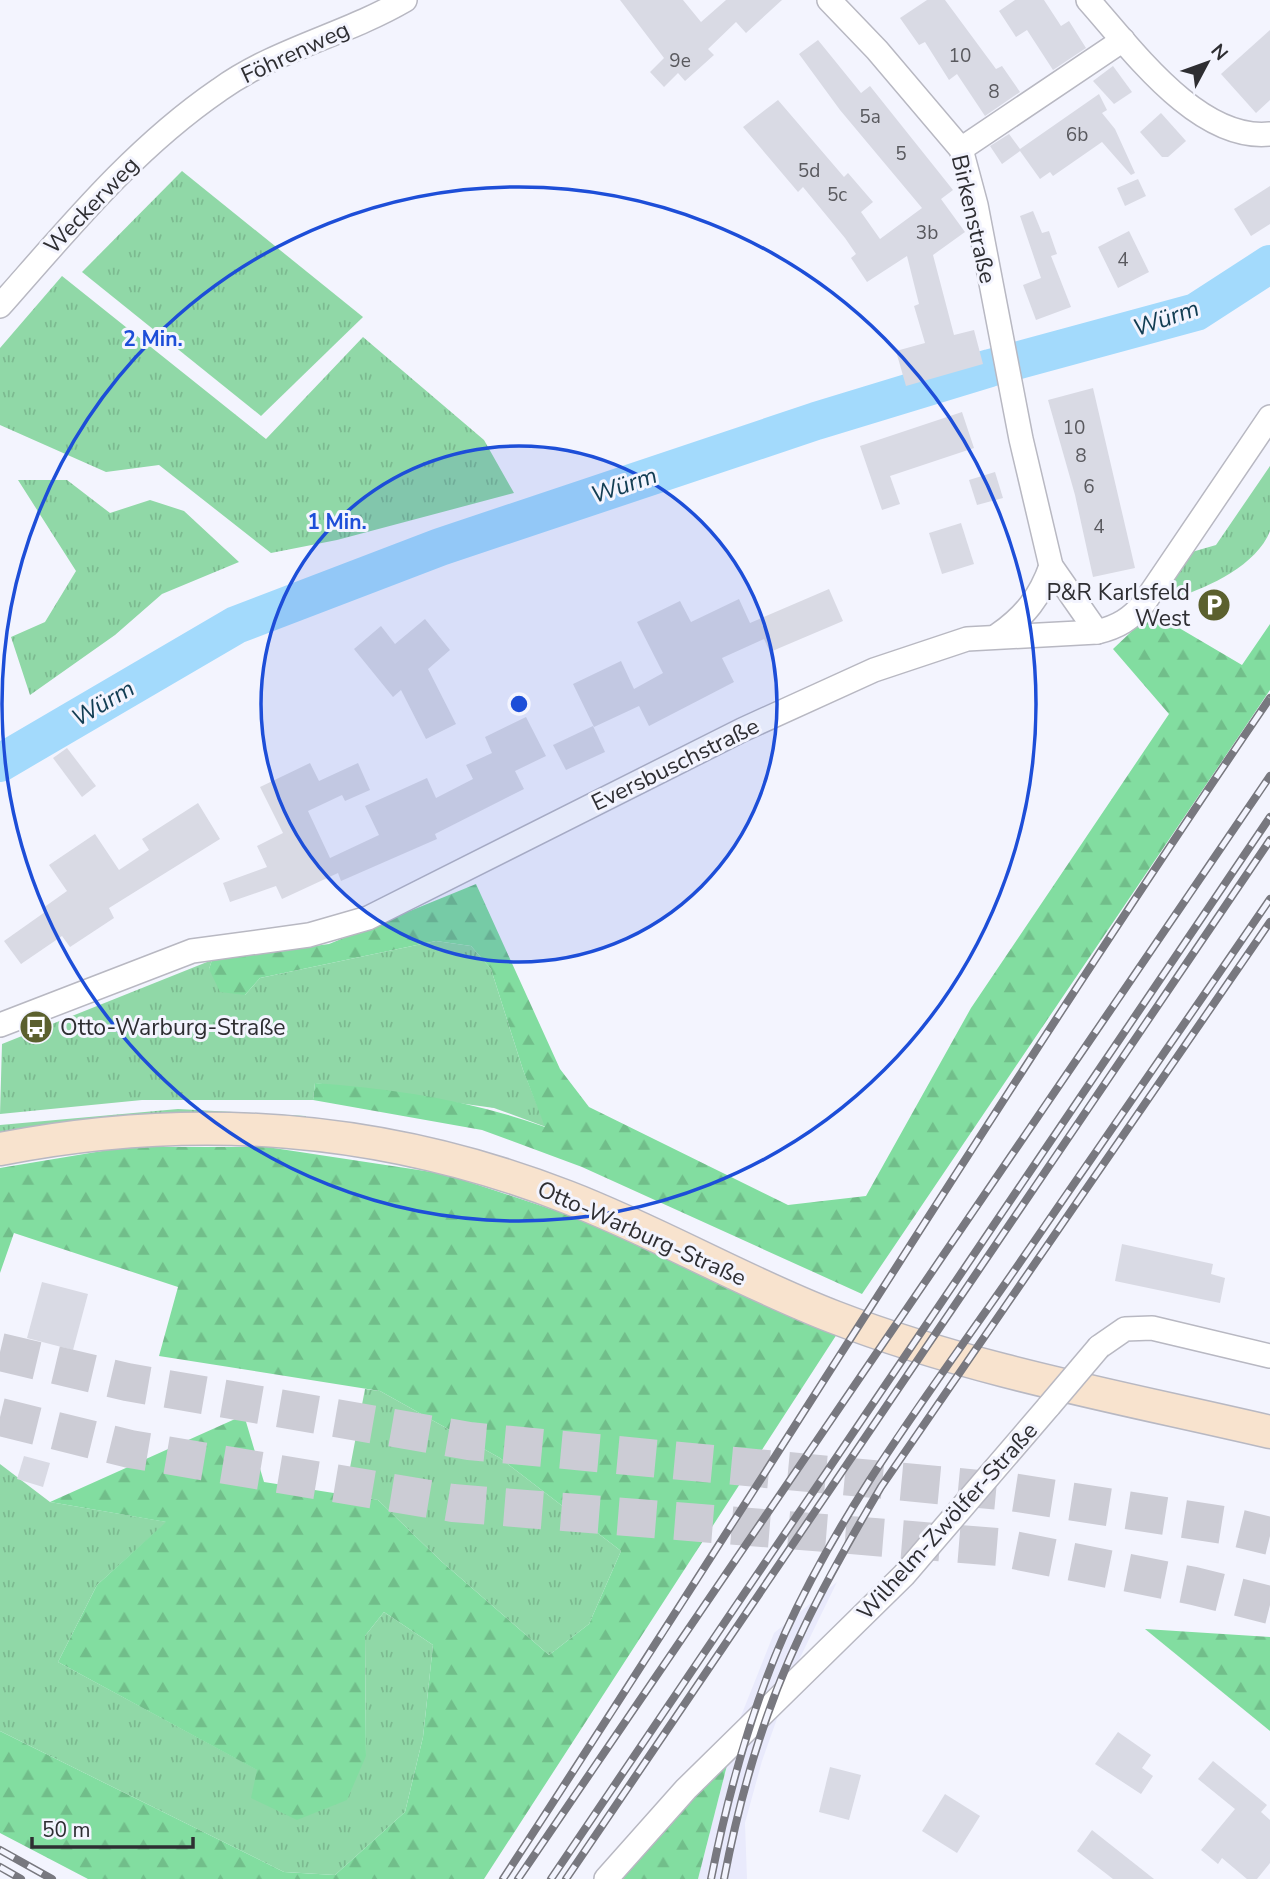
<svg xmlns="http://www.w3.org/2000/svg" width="1270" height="1879" font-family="'Nunito Sans',sans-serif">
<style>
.built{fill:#e9eafc}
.grass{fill:url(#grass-tufts)}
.forest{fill:url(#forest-firs)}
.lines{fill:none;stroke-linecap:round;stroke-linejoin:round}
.river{stroke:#a3dafc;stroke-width:38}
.building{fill:#d9dae4}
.motorway-tunnel{stroke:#ccccd5;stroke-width:38;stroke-dasharray:38 19;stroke-linecap:butt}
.minor-casing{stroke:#b8b8c2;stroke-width:26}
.secondary-casing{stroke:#b8b8c2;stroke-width:35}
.minor{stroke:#fff;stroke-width:23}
.secondary{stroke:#f8e3ce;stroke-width:32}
.rail-casing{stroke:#78787f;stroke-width:8}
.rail{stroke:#f3f4fe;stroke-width:5;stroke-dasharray:16;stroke-linecap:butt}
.minor-bridge-casing{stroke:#b8b8c2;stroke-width:26;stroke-linecap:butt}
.minor-bridge{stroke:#fff;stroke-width:23}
.ring{fill:none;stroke:#1d4ed8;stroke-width:3.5}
.labels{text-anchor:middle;stroke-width:6;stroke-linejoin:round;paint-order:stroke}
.number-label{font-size:19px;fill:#59595e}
.street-label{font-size:23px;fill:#2e2e32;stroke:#f3f4fe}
.poi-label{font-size:23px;fill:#2e2e32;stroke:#f3f4fe;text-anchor:end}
.water-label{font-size:24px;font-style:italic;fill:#123d53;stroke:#f3f4fe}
.centre{fill:#1d4ed8;stroke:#f3f4fe;stroke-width:3.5}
.ring-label{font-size:21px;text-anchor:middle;font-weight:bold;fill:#1d4ed8;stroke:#f3f4fe;stroke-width:6;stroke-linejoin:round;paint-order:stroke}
</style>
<defs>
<pattern id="grass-tufts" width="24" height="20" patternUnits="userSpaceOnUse" patternTransform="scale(1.75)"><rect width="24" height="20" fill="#90d8a7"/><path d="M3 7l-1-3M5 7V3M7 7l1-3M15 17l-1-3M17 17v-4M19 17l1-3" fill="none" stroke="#7cba90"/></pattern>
<pattern id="forest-firs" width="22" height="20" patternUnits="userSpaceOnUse" patternTransform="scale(1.75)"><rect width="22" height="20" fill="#82dda0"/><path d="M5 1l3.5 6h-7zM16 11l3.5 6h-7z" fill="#71be8a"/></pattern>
</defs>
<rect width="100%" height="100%" fill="#f3f4fe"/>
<!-- built -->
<path class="built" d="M 837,1582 L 795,1668 L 762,1761 L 745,1823 L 747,1879 L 698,1879 L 737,1726 L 774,1633 Z"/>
<!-- grass -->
<g class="grass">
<path d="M 182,171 L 363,317 L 261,416 L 82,272 Z"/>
<path d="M 62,276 L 266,439 L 363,337 L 484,440 L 514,493 L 337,540 L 271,553 L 159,465 L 106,472 L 0,425 L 0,348 Z"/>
<path d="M 1270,466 C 1270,482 1270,518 1270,531 C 1257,565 1209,587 1178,597 L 1167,589 L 1185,554 L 1216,545 Z"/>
<path d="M 18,480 L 67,480 L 110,513 L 150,500 L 184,511 L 239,562 L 162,594 L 115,635 L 30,695 L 11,637 L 45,622 L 76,571 Z"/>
<path d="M 436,941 L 471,946 L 491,969 L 523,1070 L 546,1127 L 494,1108 L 315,1083 L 313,1100 L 142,1100 L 0,1114 L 2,1044 L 212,960 L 209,969 L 245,995 L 260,978 Z"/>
<path d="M 178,1109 L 306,1116 L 306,1121 L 0,1133 L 0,1125 Z"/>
<path d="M 365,1389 L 380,1391 L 500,1458 L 621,1551 L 589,1624 L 549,1655 L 441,1561 L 378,1500 L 345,1494 Z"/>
<path d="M 0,1464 L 50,1502 L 167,1522 L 97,1585 L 58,1662 L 258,1770 L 366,1756 L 365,1636 L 384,1612 L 433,1645 L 423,1737 L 405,1812 L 335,1875 L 284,1872 L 0,1731 Z"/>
</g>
<!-- forest -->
<g class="forest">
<path d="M 1152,612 L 1242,665 L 1270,624 L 1270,690 L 862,1294 L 582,1167 L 482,1130 L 313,1100 L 315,1083 C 394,1089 470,1100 545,1127 L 523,1070 L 491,969 L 471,946 L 436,941 L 260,978 L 245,995 L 220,992 L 209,969 L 212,960 L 329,944 L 476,884 L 560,1069 L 589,1107 L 788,1205 L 866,1196 L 971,1008 L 1169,714 L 1113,649 Z"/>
<path d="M 126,1147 L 267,1147 L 445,1174 L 572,1216 L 837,1334 L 484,1879 L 88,1879 L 0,1833 L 0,1731 L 284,1872 L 335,1875 L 405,1812 L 423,1737 L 433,1645 L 384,1612 L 365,1636 L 366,1756 L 347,1800 L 297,1820 L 251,1798 L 257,1770 L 58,1662 L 97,1585 L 166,1522 L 50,1502 L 244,1415 L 264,1482 L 378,1500 L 441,1561 L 549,1655 L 589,1624 L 621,1551 L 500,1458 L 380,1391 L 159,1356 L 178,1287 L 14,1233 L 0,1273 L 0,1168 Z"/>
<path d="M 1145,1629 L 1270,1637 L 1270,1731 Z"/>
<path d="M 737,1726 L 698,1879 L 594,1879 Z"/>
</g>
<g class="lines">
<!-- river -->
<path class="river" d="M 0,763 L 236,625 L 440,547 L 816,421 L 990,368 L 1196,312 L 1270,264"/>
</g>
<!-- building -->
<g class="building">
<path d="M 620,0 L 683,0 L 701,22 L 726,0 L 782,0 L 746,33 L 736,22 L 708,49 L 714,55 L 685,81 L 678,73 L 664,87 L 650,72 L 664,58 Z"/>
<path d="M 927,0 L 945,0 L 996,69 L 1002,66 L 1020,92 L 985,116 L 957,74 L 949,80 L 925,42 L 919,45 L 900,18 Z"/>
<path d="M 1015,0 L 1044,0 L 1061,26 L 1069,21 L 1086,48 L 1053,70 L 1027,30 L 1016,37 L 999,11 Z"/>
<path d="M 1270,30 L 1270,100 L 1256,113 L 1221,74 Z"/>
<path d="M 818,40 L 861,93 L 870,86 L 953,190 L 941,199 L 965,232 L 933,255 L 954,335 L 974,330 L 983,364 L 906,386 L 896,351 L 925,343 L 914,306 L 919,304 L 907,256 L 867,282 L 851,258 L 856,254 L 845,238 L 803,187 L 798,192 L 743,127 L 778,100 L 844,177 L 848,173 L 873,202 L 861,212 L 880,239 L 922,208 L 840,110 L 799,54 Z"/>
<path d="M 1113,66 L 1132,92 L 1114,104 L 1093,81 Z"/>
<path d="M 1099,94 L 1107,110 L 1102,113 L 1115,129 L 1135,173 L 1131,175 L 1102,142 L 1053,176 L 1050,172 L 1040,179 L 1020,151 L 1002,164 L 990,146 L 1009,134 L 1020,149 Z"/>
<path d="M 1161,113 L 1186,141 L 1168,157 L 1162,157 L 1140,132 Z"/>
<path d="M 1138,179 L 1146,196 L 1125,206 L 1117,188 Z"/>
<path d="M 1270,186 L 1270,224 L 1251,236 L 1234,209 Z"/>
<path d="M 1033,211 L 1042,233 L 1049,231 L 1057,254 L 1051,256 L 1071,307 L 1036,320 L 1023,285 L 1041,278 L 1020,216 Z"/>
<path d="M 1129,231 L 1149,272 L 1118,288 L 1098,247 Z"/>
<path d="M 1093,388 L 1135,568 L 1093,577 L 1075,495 L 1048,400 Z"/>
<path d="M 962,412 L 974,448 L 890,476 L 900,504 L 882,510 L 860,446 Z"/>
<path d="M 995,472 L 1003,498 L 977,505 L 969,480 Z"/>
<path d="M 961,523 L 974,564 L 942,574 L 929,533 Z"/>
<path d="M 829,589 L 843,621 L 770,652 L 764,639 L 722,658 L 734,682 L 649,726 L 639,706 L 594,727 L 573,684 L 621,661 L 634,689 L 663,673 L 637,622 L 680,601 L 691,622 L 739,599 L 750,623 Z"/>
<path d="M 425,619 L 450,650 L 428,669 L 456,724 L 426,739 L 401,690 L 393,697 L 354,649 L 381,626 L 395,644 Z"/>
<path d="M 526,717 L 546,756 L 515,771 L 524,789 L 435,834 L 437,839 L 341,881 L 338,873 L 282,899 L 276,886 L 230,902 L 223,883 L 267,867 L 257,846 L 283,833 L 260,787 L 310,763 L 319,781 L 358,763 L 370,790 L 345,801 L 342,795 L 308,811 L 330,858 L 379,835 L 365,806 L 427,778 L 436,798 L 473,779 L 466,765 L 492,753 L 485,737 Z"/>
<path d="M 593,726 L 605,752 L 566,770 L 553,745 Z"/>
<path d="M 67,748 L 96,786 L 82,797 L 53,758 Z"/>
<path d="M 198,803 L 220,839 L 109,908 L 114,918 L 70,947 L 62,936 L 21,964 L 4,941 L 45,912 L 43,908 L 67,891 L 49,865 L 95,834 L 119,870 L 149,850 L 142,839 Z"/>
<path d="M 1122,1244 L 1213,1264 L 1211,1274 L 1225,1278 L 1220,1303 L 1115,1281 Z"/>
<path d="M 42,1282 L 88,1294 L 73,1350 L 27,1338 Z"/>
<path d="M 24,1456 L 50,1463 L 43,1487 L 17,1479 Z"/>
<path d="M 1118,1732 L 1151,1755 L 1142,1768 L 1153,1776 L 1141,1794 L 1095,1764 Z"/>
<path d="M 1213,1761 L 1267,1805 L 1261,1812 L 1270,1820 L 1270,1863 L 1257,1879 L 1247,1879 L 1222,1858 L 1218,1864 L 1201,1850 L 1235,1809 L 1198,1779 Z"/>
<path d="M 830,1767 L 861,1775 L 849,1820 L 819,1812 Z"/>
<path d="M 945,1794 L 980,1816 L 957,1853 L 922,1831 Z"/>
<path d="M 1092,1830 L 1154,1879 L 1113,1879 L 1077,1851 Z"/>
</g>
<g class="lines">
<!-- motorway-tunnel -->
<g class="motorway-tunnel">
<path d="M 0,1352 L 127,1382 L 469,1441 L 1011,1492 L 1229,1526 L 1270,1536"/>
<path d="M 0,1417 L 130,1449 L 453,1503 L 998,1547 L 1194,1586 L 1270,1605"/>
</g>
<defs>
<g id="minor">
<path d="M 829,0 L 877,50 L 961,149 L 976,205 L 1021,439 L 1051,566 L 1097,632"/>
<path d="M 1088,0 C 1131,48 1198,142 1270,134"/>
<path d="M 961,149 L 1123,40"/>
<path d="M 0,306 C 69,228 133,149 219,90 C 276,49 345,35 405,0"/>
<path d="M 998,635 C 1025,616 1040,597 1051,566"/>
<path d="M 0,1025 L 192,951 L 309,935 L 368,918 L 742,730 L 874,670 L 967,639 L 1097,632 C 1118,627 1131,619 1144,603 L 1270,417"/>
<path d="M 1099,1347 L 1125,1329 L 1152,1328 L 1270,1356"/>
<path d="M 606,1879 L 686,1789 L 904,1575 L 1049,1406"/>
</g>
<path id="secondary" d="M 0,1149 C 195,1111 382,1125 567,1197 C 658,1232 743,1282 834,1317 C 974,1371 1124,1398 1270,1432"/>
</defs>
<!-- minor casing -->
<use href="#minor" class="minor-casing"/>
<!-- secondary casing -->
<use href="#secondary" class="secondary-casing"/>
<!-- minor -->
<use href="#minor" class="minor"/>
<!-- secondary -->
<use href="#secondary" class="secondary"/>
<defs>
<g id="rail">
<path d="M 0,1850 L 52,1879"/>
<path d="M 0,1867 L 21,1879"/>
<path d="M 503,1879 C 760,1487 1005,1086 1270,698"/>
<path d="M 518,1879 L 1270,776"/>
<path d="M 551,1879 L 1270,817"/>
<path d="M 566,1879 L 1270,840"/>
<path d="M 711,1879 C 728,1794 750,1712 785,1633 C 844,1503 933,1388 1014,1271 C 1099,1147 1185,1023 1270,899"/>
<path d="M 724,1879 C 740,1796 763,1714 799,1638 C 823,1586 852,1536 881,1487 L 1270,922"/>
</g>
</defs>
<!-- rail casing -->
<use href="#rail" class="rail-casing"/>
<!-- rail -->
<use href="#rail" class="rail"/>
<defs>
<path id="minor-bridge" d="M 1049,1406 L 1099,1347"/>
</defs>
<!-- minor-bridge casing -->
<use href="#minor-bridge" class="minor-bridge-casing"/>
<!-- minor-bridge -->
<use href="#minor-bridge" class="minor-bridge"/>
</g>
<!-- distance rings -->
<circle cx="519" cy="704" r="258" fill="#1d4ed8" fill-opacity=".12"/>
<g class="ring">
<circle cx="519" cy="704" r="258"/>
<circle cx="519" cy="704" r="517"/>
</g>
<!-- icons -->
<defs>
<symbol id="parking-disc" viewBox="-11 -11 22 22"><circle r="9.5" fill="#5b602e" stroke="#f3f4fe"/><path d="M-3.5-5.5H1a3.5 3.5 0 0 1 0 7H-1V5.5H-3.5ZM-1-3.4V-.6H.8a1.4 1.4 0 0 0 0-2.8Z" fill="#fff"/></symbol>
<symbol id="bus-disc" viewBox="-11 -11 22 22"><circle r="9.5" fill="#5b602e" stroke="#f3f4fe"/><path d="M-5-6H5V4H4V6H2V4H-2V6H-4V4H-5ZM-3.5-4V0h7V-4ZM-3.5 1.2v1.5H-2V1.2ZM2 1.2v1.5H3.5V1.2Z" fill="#fff"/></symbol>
</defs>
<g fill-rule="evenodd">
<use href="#parking-disc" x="1195" y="586" width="38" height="38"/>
<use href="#bus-disc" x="17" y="1008" width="38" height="38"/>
</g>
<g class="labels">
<!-- number labels -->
<g class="number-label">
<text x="960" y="62">10</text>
<text x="680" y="67">9e</text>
<text x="994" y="98">8</text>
<text x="870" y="123">5a</text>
<text x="1077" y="141">6b</text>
<text x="901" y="160">5</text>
<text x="809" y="177">5d</text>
<text x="837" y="201">5c</text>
<text x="927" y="239">3b</text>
<text x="1123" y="266">4</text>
<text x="1074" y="434">10</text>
<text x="1081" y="462">8</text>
<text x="1089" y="493">6</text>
<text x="1099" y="533">4</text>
</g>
<!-- street labels -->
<g class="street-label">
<text transform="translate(295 52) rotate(-25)" y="8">Föhrenweg</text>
<text transform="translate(91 205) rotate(-46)" y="8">Weckerweg</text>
<text transform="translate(974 219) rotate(77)" y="8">Birkenstraße</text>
<text transform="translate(675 764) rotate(-26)" y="8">Eversbuschstraße</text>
<text transform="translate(642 1233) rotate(24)" y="8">Otto-Warburg-Straße</text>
<text transform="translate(947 1521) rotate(-48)" y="8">Wilhelm-Zwölfer-Straße</text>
</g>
<!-- poi labels -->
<g class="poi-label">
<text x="1190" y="600">P&amp;R Karlsfeld<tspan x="1190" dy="26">West</tspan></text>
<text x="60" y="1035" text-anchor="start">Otto-Warburg-Straße</text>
</g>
<!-- water labels -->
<g class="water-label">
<text transform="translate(1166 318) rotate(-19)" y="8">Würm</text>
<text transform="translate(624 485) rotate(-19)" y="8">Würm</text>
<text transform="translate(103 703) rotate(-30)" y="8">Würm</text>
</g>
</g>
<circle cx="519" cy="704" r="10" class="centre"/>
<g class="ring-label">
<text x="153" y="346">2 Min.</text>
<text x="337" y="529">1 Min.</text>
</g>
<!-- north arrow -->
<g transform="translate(1207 63) rotate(49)" stroke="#f3f4fe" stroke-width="5" paint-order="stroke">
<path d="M0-5L12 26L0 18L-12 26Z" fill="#2e2e32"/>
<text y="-10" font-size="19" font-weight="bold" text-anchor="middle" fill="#2e2e32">N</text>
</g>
<!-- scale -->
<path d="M32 1837v10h161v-10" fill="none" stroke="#2e2e32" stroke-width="3.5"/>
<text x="42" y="1837" font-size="21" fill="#2e2e32" stroke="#f3f4fe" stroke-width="5" paint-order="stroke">50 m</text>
</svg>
